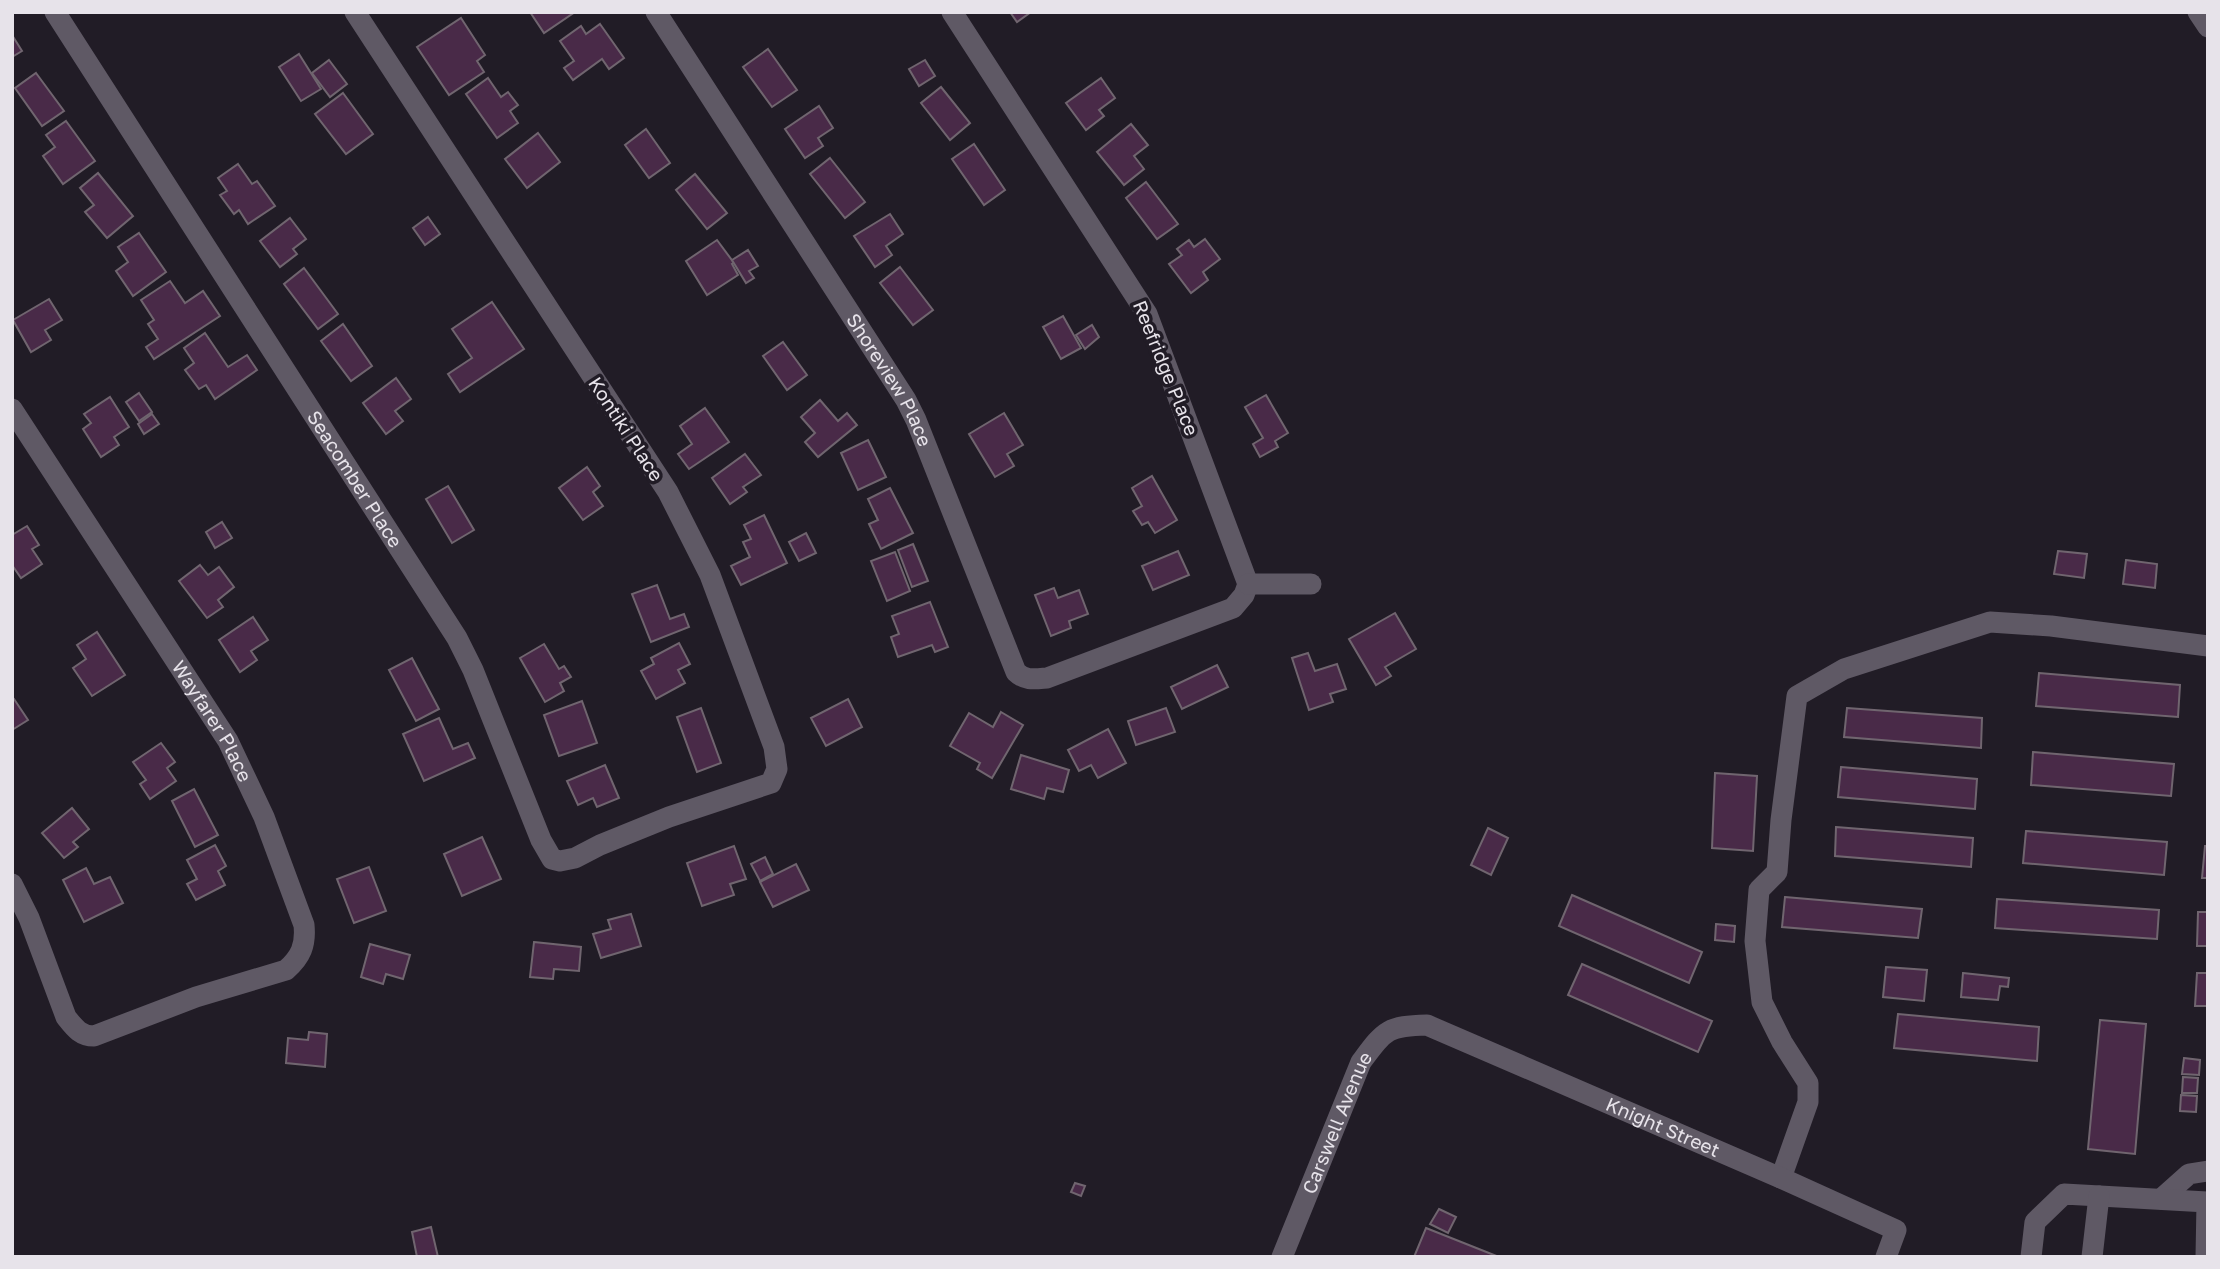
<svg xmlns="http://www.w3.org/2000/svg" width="2220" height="1269" font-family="'Golos Text',sans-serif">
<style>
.building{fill:#492a48;stroke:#70656f;stroke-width:2}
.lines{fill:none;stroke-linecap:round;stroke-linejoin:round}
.minor{stroke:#5f5965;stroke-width:21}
.labels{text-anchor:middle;stroke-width:7;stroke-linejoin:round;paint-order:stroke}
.street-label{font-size:19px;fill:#e7e3ea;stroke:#211c26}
</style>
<rect width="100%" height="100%" fill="#211c26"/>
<!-- building -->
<g class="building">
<path d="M 530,12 L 575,12 L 544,33 Z"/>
<path d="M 1010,12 L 1031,12 L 1017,22 Z"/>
<path d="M 461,18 L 485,55 L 477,61 L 484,72 L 449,95 L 417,47 Z"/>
<path d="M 600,24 L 624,58 L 609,69 L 602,59 L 573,80 L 564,68 L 574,61 L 560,41 L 581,26 L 586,34 Z"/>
<path d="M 12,35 L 22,51 L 12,57 Z"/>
<path d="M 768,49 L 797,90 L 772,107 L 743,67 Z"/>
<path d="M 299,54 L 321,89 L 301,101 L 279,67 Z"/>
<path d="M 329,60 L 347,84 L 330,97 L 312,73 Z"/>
<path d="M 925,60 L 935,76 L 919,86 L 909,69 Z"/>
<path d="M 36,73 L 64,111 L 42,126 L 15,88 Z"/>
<path d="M 488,78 L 501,97 L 508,92 L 518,105 L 510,111 L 518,123 L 497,138 L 466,94 Z"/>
<path d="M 1101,78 L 1115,98 L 1099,110 L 1104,116 L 1086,130 L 1066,103 Z"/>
<path d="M 941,87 L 970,123 L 950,140 L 921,103 Z"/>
<path d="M 343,93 L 373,134 L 346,154 L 315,114 Z"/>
<path d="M 819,106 L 833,128 L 818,138 L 823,146 L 805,158 L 785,129 Z"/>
<path d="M 66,121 L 95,161 L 63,184 L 43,156 L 55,147 L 46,135 Z"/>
<path d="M 1131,124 L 1148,145 L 1134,156 L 1144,169 L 1124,185 L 1097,152 Z"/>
<path d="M 646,129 L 670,163 L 649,178 L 625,145 Z"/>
<path d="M 538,133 L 560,162 L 527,188 L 505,159 Z"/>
<path d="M 974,144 L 1005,190 L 984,205 L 952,159 Z"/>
<path d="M 830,158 L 865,202 L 845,218 L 810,174 Z"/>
<path d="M 238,164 L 252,184 L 257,181 L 275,206 L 248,224 L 239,210 L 234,214 L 220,195 L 227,191 L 218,178 Z"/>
<path d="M 98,173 L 133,216 L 107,238 L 85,212 L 94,205 L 80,188 Z"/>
<path d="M 695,174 L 727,213 L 707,229 L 676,190 Z"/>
<path d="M 1146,182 L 1178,224 L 1157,239 L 1126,198 Z"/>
<path d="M 890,214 L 903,234 L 886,246 L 892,255 L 875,267 L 854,236 Z"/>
<path d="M 428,217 L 440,234 L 425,245 L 413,228 Z"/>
<path d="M 290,218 L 306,239 L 293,249 L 297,254 L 280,267 L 260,241 Z"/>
<path d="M 139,233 L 166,272 L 133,296 L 116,271 L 128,262 L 118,247 Z"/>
<path d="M 1205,239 L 1220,259 L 1203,272 L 1208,280 L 1191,293 L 1169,264 L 1182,255 L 1177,249 L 1189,240 L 1194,247 Z"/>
<path d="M 717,240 L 734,263 L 732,264 L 738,275 L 707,295 L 686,261 Z"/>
<path d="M 748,250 L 758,266 L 749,271 L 754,278 L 746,283 L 732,260 Z"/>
<path d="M 900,267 L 933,310 L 913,325 L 880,283 Z"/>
<path d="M 304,268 L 338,314 L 318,329 L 284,284 Z"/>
<path d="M 170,281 L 185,303 L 203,291 L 220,316 L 154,359 L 146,347 L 158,339 L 148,324 L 154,320 L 141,300 Z"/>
<path d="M 49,299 L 62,320 L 45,330 L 51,340 L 31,352 L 13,320 Z"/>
<path d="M 492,302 L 524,349 L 460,392 L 448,374 L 472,358 L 452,329 Z"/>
<path d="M 1063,316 L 1081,348 L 1061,359 L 1043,327 Z"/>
<path d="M 343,324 L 372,366 L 351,381 L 321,341 Z"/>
<path d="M 1092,325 L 1099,337 L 1085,349 L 1076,335 Z"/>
<path d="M 205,333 L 228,367 L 247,355 L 257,370 L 215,399 L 206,385 L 199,389 L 185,370 L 194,363 L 184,348 Z"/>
<path d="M 783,342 L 807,375 L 787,390 L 763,356 Z"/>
<path d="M 396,378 L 411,399 L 395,411 L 403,421 L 386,434 L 363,403 Z"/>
<path d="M 139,393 L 152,412 L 139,421 L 126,402 Z"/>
<path d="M 1266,395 L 1288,433 L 1275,441 L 1278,447 L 1260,457 L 1253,444 L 1263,438 L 1245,407 Z"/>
<path d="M 110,397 L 129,427 L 114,437 L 119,445 L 101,457 L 83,429 L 91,423 L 84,414 Z"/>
<path d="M 820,400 L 838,421 L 847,413 L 857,425 L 818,457 L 805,442 L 815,433 L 801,417 Z"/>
<path d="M 705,408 L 729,442 L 689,469 L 678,454 L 692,444 L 680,426 Z"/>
<path d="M 1004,413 L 1023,445 L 1007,454 L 1014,466 L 995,477 L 969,434 Z"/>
<path d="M 152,414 L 159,424 L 144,434 L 138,424 Z"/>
<path d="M 868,440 L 886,477 L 858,490 L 841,453 Z"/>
<path d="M 745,454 L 761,475 L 743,487 L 747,492 L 730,504 L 712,478 Z"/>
<path d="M 587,467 L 600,486 L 593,492 L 603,506 L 583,520 L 559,488 Z"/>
<path d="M 1152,476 L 1177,520 L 1155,533 L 1148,522 L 1142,525 L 1133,511 L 1142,506 L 1132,488 Z"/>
<path d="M 448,486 L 474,530 L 452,543 L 426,499 Z"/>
<path d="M 890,488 L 913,533 L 881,549 L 869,524 L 878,520 L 868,499 Z"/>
<path d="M 764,515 L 787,563 L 741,585 L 731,566 L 750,557 L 743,542 L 751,539 L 744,525 Z"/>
<path d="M 222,522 L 232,538 L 215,548 L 206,532 Z"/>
<path d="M 27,526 L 39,545 L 32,549 L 42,564 L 21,578 L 12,565 L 12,535 Z"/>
<path d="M 806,533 L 816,553 L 799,561 L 789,542 Z"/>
<path d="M 913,544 L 928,581 L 912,587 L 898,550 Z"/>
<path d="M 1178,551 L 1189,575 L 1153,590 L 1142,566 Z"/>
<path d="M 2058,551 L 2087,554 L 2084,578 L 2054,574 Z"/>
<path d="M 895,552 L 910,591 L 887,601 L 871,561 Z"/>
<path d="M 2126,560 L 2157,564 L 2155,588 L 2123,584 Z"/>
<path d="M 200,565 L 208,575 L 219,567 L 234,587 L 218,600 L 223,607 L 207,618 L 179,581 Z"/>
<path d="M 657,585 L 670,619 L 684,614 L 689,627 L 651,642 L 632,594 Z"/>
<path d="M 1054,588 L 1058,598 L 1079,590 L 1088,614 L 1069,621 L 1071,628 L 1051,636 L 1035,595 Z"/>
<path d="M 930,602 L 948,647 L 935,652 L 932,645 L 898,657 L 891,637 L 899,634 L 892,616 Z"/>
<path d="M 1395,613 L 1416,649 L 1385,667 L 1391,676 L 1376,685 L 1349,639 Z"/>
<path d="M 253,617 L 268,640 L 251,651 L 257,660 L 240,672 L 219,640 Z"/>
<path d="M 97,632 L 125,675 L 92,696 L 73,668 L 86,659 L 77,645 Z"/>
<path d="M 679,643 L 690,664 L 678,670 L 685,683 L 656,699 L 641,671 L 654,664 L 651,658 Z"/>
<path d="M 544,644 L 559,669 L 564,666 L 571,677 L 560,683 L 564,691 L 545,702 L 520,658 Z"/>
<path d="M 1308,653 L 1315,671 L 1337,664 L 1346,689 L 1330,694 L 1333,702 L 1309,710 L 1292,658 Z"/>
<path d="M 412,658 L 439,709 L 416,721 L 389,670 Z"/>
<path d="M 1217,665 L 1228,687 L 1182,709 L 1171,687 Z"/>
<path d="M 2039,673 L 2180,685 L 2178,717 L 2036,706 Z"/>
<path d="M 14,699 L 28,720 L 12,730 L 12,700 Z"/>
<path d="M 848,699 L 862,727 L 826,746 L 811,718 Z"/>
<path d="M 582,701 L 597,743 L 559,756 L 544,715 Z"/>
<path d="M 701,708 L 721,763 L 697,772 L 677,717 Z"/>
<path d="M 1166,708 L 1175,732 L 1136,745 L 1128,721 Z"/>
<path d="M 1847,708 L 1982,718 L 1981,748 L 1844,737 Z"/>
<path d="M 1001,712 L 1023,725 L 992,778 L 977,769 L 980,763 L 950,746 L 969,713 L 993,727 Z"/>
<path d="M 439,718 L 453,749 L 468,743 L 475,758 L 424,781 L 403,734 Z"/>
<path d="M 1108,729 L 1126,763 L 1098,778 L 1091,765 L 1079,771 L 1068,750 Z"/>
<path d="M 161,743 L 175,762 L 167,768 L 176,781 L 150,799 L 140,784 L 146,780 L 133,762 Z"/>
<path d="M 2033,752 L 2174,764 L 2171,796 L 2031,785 Z"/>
<path d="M 1021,755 L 1069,770 L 1063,792 L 1047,788 L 1044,799 L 1011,789 Z"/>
<path d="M 605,765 L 619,798 L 597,807 L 593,798 L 578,805 L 567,781 Z"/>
<path d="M 1841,767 L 1977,779 L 1975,809 L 1838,797 Z"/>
<path d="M 1715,773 L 1757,776 L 1753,851 L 1712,848 Z"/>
<path d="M 194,789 L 218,835 L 195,847 L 172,801 Z"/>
<path d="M 72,808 L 89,829 L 73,842 L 78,847 L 64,858 L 42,833 Z"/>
<path d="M 1836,827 L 1973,838 L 1971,867 L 1835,856 Z"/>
<path d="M 1488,828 L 1508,838 L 1491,875 L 1471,865 Z"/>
<path d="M 2026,831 L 2167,842 L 2164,875 L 2023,863 Z"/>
<path d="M 482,837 L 501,879 L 462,896 L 444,854 Z"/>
<path d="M 215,845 L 226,866 L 218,871 L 225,885 L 196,900 L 187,884 L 197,879 L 187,860 Z"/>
<path d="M 734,846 L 746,879 L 730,884 L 734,895 L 702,906 L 687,863 Z"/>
<path d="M 2205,846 L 2208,846 L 2208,878 L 2202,878 Z"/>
<path d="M 765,857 L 773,874 L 760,881 L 751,864 Z"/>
<path d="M 796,864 L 809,890 L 773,907 L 760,882 Z"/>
<path d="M 369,867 L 386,911 L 354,923 L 337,879 Z"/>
<path d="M 86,868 L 94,884 L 110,877 L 123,903 L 84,922 L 63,880 Z"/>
<path d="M 1572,895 L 1702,952 L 1689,983 L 1559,926 Z"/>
<path d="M 1785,897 L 1922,909 L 1918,938 L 1782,927 Z"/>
<path d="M 1997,899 L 2159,910 L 2157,939 L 1995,928 Z"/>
<path d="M 2198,912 L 2208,912 L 2208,946 L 2197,946 Z"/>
<path d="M 631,914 L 641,946 L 601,958 L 593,934 L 611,929 L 608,920 Z"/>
<path d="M 1716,924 L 1735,926 L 1734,942 L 1715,940 Z"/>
<path d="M 534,942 L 581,947 L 579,971 L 554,969 L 553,979 L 530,977 Z"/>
<path d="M 370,944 L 410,955 L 403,979 L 386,974 L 383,984 L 361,977 Z"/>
<path d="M 1582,964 L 1712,1021 L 1698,1052 L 1568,995 Z"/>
<path d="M 1886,967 L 1927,970 L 1924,1001 L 1883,997 Z"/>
<path d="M 1963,973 L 2009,978 L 2008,987 L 2000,986 L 1998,1000 L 1961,997 Z"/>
<path d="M 2197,973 L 2208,973 L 2208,1006 L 2195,1006 Z"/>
<path d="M 1898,1014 L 2039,1027 L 2037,1061 L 1894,1048 Z"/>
<path d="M 2100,1020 L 2146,1024 L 2135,1154 L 2088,1149 Z"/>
<path d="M 309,1032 L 327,1034 L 325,1067 L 286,1063 L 288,1038 L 308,1040 Z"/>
<path d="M 2184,1058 L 2200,1060 L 2199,1075 L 2182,1074 Z"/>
<path d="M 2183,1077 L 2198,1078 L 2197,1093 L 2182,1093 Z"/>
<path d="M 2181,1095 L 2197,1096 L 2196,1112 L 2180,1111 Z"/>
<path d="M 1075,1183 L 1085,1186 L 1081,1196 L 1071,1192 Z"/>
<path d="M 1439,1209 L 1456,1217 L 1448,1233 L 1430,1224 Z"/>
<path d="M 431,1227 L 438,1257 L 417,1257 L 412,1232 Z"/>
<path d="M 1426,1228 L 1499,1257 L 1414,1257 Z"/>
</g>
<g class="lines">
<!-- minor -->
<g class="minor">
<path id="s1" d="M 55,12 L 457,638 L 473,670 L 541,840 L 552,859 L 560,861 L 575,858 L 600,845 L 669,817 L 771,783 L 777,769 L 774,747 L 710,575 L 668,492 L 355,12"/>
<path id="s2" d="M 656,12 L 906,400 L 916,420 L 1016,672 C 1025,681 1035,679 1047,678 L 1233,608 L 1244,595 L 1248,584 L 1147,314 L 952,12"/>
<path d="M 2198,12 L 2208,27"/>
<path id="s3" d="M 12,409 L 228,741 L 264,817 L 304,925 C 306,945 301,957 286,970 L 196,997 L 94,1036 C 80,1036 74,1027 66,1017 L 29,918 L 12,884"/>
<path d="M 1248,584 L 1311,584"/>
<path d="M 1781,1178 L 1808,1102 L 1808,1083 L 1782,1042 L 1762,1002 L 1755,941 L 1759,890 L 1777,872 L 1781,820 L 1797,696 L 1844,669 L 1990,622 L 2051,626 L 2208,646"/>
<path d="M 2161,1199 L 2189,1174 L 2208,1171"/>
<path id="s4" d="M 1282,1257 L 1361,1062 C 1385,1030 1387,1026 1427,1025 L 1781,1178 L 1896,1230 L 1886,1257"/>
<path d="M 2031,1257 L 2035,1222 L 2064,1194 L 2207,1202 L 2206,1257"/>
<path d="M 2092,1257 L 2099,1196"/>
</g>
</g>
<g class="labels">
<!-- street labels -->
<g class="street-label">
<text transform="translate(1166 368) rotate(68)" y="7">Reefridge Place</text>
<text dy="7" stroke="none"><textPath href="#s2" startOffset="436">Shoreview Place</textPath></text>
<text transform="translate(626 429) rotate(57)" y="7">Kontiki Place</text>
<text dy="7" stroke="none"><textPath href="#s1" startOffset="555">Seacomber Place</textPath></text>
<text dy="7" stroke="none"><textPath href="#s3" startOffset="371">Wayfarer Place</textPath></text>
<text dy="7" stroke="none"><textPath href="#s4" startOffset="145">Carswell Avenue</textPath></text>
<text dy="7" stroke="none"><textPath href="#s4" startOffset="548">Knight Street</textPath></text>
</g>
</g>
<!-- border -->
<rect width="2220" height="1269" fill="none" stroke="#e7e3ea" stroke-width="28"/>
</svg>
